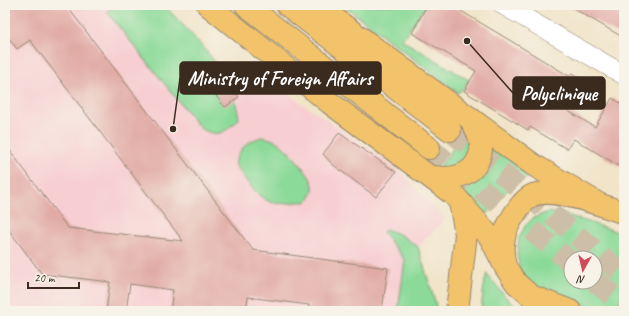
<svg xmlns="http://www.w3.org/2000/svg" width="629" height="316" font-family="Caveat,sans-serif">
<style>
.built{fill:#f7cfd2}
.green{fill:#8cda99;stroke:#64825c;fill-rule:evenodd}
.building{fill:#e1aaa5}
.lines{fill:none;stroke-linecap:round;stroke-linejoin:round}
.trunk-tunnel{stroke:#cdbfa7;stroke-width:22;stroke-dasharray:22 11;stroke-linecap:butt}
.minor-casing{stroke:#968774;stroke-width:20}
.trunk-casing{stroke:#968774;stroke-width:24}
.minor{stroke:#fff;stroke-width:19}
.trunk{stroke:#f2c36a;stroke-width:22}
.leader{fill:none;stroke:#3b2a1e;stroke-width:1.5}
.callout-dot{fill:#3b2a1e;stroke:#f7f3e8;stroke-width:1.5}
.callout{fill:#3b2a1e;stroke:#3b2a1e;stroke-width:1.5}
.callout-label{font-size:20px;text-anchor:middle;font-weight:bold;fill:#fff}
</style>
<rect width="100%" height="100%" fill="#f7f3e8"/>
<filter id="ink" filterUnits="userSpaceOnUse"><feTurbulence type="fractalNoise" baseFrequency=".025" numOctaves="2"/><feDisplacementMap in="SourceGraphic" scale="8" xChannelSelector="R" yChannelSelector="G"/><feConvolveMatrix kernelMatrix="1 2 1 2 8 2 1 2 1" color-interpolation-filters="sRGB"/></filter>
<filter id="wash" filterUnits="userSpaceOnUse"><feTurbulence type="fractalNoise" baseFrequency=".012" numOctaves="4" result="noise"/><feDisplacementMap in="SourceGraphic" scale="16" xChannelSelector="R" yChannelSelector="G"/><feGaussianBlur stdDeviation="0.9" result="paint"/><feColorMatrix in="noise" values="0 0 0 0 0 0 0 0 0 0 0 0 0 0 0 0 0 1.4 0 .05"/><feComposite in="paint" operator="in"/></filter>
<g filter="url(#wash)">
<rect width="100%" height="100%" fill="#f1e4c9"/>
<!-- built -->
<path class="built" d="M 5,5 L 164,5 L 242,93 L 263,77 L 395,166 L 445,219 L 418,247 L 436,305 L 436,311 L 5,311 Z"/>
<!-- green -->
<g class="green">
<path d="M 109,5 L 164,5 C 194,38 234,72 239,119 C 225,132 219,139 200,128 L 107,12 L 111,8 Z"/>
<path d="M 343,5 L 426,5 L 402,40 L 469,80 L 464,88 L 458,93 Z"/>
<path d="M 467,130 L 473,143 L 466,166 L 437,170 Z"/>
<path d="M 261,137 C 267,138 273,139 279,143 C 287,149 312,175 313,186 C 314,193 310,197 306,202 C 296,201 284,205 274,203 C 258,200 243,177 235,164 C 238,149 247,142 261,137 Z"/>
<path d="M 487,142 L 532,175 C 514,184 496,197 486,215 L 457,184 Z"/>
<path d="M 548,212 L 564,214 L 624,234 L 624,311 L 613,311 L 544,295 L 520,272 L 517,254 L 519,238 L 525,226 L 533,218 ZM 571,258 L 595,258 L 595,282 L 571,282 Z"/>
<path d="M 386,229 L 401,235 L 418,247 L 436,305 L 436,311 L 398,311 L 405,260 L 383,232 Z"/>
<path d="M 487,274 L 509,301 L 523,311 L 481,311 L 484,284 Z"/>
</g>
<g id="blocks">
<!-- building -->
<g class="building">
<path d="M 5,5 L 66,5 L 253,250 L 388,268 L 382,311 L 308,311 L 309,305 L 248,297 L 246,311 L 170,311 L 173,290 L 130,284 L 126,311 L 106,311 L 110,282 L 42,274 L 5,225 L 5,144 L 68,228 L 183,241 L 30,40 L 17,49 L 5,33 Z"/>
<path d="M 427,5 L 451,5 L 569,76 L 572,73 L 586,82 L 568,111 L 595,127 L 612,98 L 624,105 L 624,169 L 574,139 L 567,149 L 530,127 L 528,130 L 464,91 L 476,71 L 412,33 Z"/>
<path d="M 568,5 L 624,5 L 624,38 Z"/>
<path d="M 230,85 L 239,97 L 225,107 L 216,96 Z"/>
<path d="M 339,133 L 396,172 L 376,197 L 332,164 L 323,154 Z"/>
</g>
</g>
</g>
<g filter="url(#ink)">
<use href="#blocks" fill-opacity="0" stroke="#968774" stroke-width="1"/>
<g class="lines">
<!-- trunk-tunnel -->
<g class="trunk-tunnel">
<path d="M 450,130 L 624,275"/>
<path d="M 429,148 L 571,262"/>
<path d="M 595,281 L 624,305"/>
</g>
<defs>
<path id="minor" d="M 503,5 L 624,75"/>
<g id="trunk">
<path d="M 208,5 L 330,103 L 453,194 L 490,237 L 506,268 L 517,284 L 531,296 L 570,311"/>
<path d="M 246,5 L 429,148"/>
<path d="M 287,5 L 450,130"/>
<path d="M 316,5 L 532,164 L 597,203"/>
<path d="M 433,177 C 454,180 477,176 481,150 C 483,139 475,127 470,118"/>
<path d="M 504,261 C 501,246 503,233 511,220 C 515,212 523,201 531,196 C 550,186 605,206 624,213"/>
<path d="M 457,311 L 466,234 L 460,202"/>
</g>
</defs>
<!-- minor casing -->
<use href="#minor" class="minor-casing"/>
<!-- trunk casing -->
<use href="#trunk" class="trunk-casing"/>
<!-- minor -->
<use href="#minor" class="minor"/>
<!-- trunk -->
<use href="#trunk" class="trunk"/>
</g>
</g>
<!-- callouts -->
<path class="leader" d="M173 129L180 78M467 41L513 93"/>
<g class="callout-dot">
<circle cx="173" cy="129" r="4"/>
<circle cx="467" cy="41" r="4"/>
</g>
<g class="callout">
<rect x="180" y="62" width="201" height="32" rx="4"/>
<rect x="513" y="77" width="92" height="32" rx="4"/>
</g>
<g class="callout-label">
<text x="280" y="85">Ministry of Foreign Affairs</text>
<text x="559" y="100">Polyclinique</text>
</g>
<!-- margin -->
<rect width="629" height="316" fill="none" stroke="#f7f3e8" stroke-width="20"/>
<!-- north arrow -->
<g transform="translate(583 270) rotate(188)"><circle r="19" fill="#f7f3e8" stroke="#aca397"/>
<path d="M0-3L7 15L0 10L-7 15Z" fill="#d1495b"/>
<text y="-6" font-size="11" font-weight="bold" text-anchor="middle" fill="#3b2a1e">N</text>
</g>
<!-- scale -->
<path d="M28 282v6h51v-6" fill="none" stroke="#3b2a1e" stroke-width="2"/>
<text x="34" y="282" font-size="12" fill="#3b2a1e" stroke="#f7f3e8" stroke-width="3" paint-order="stroke">20 m</text>
</svg>
